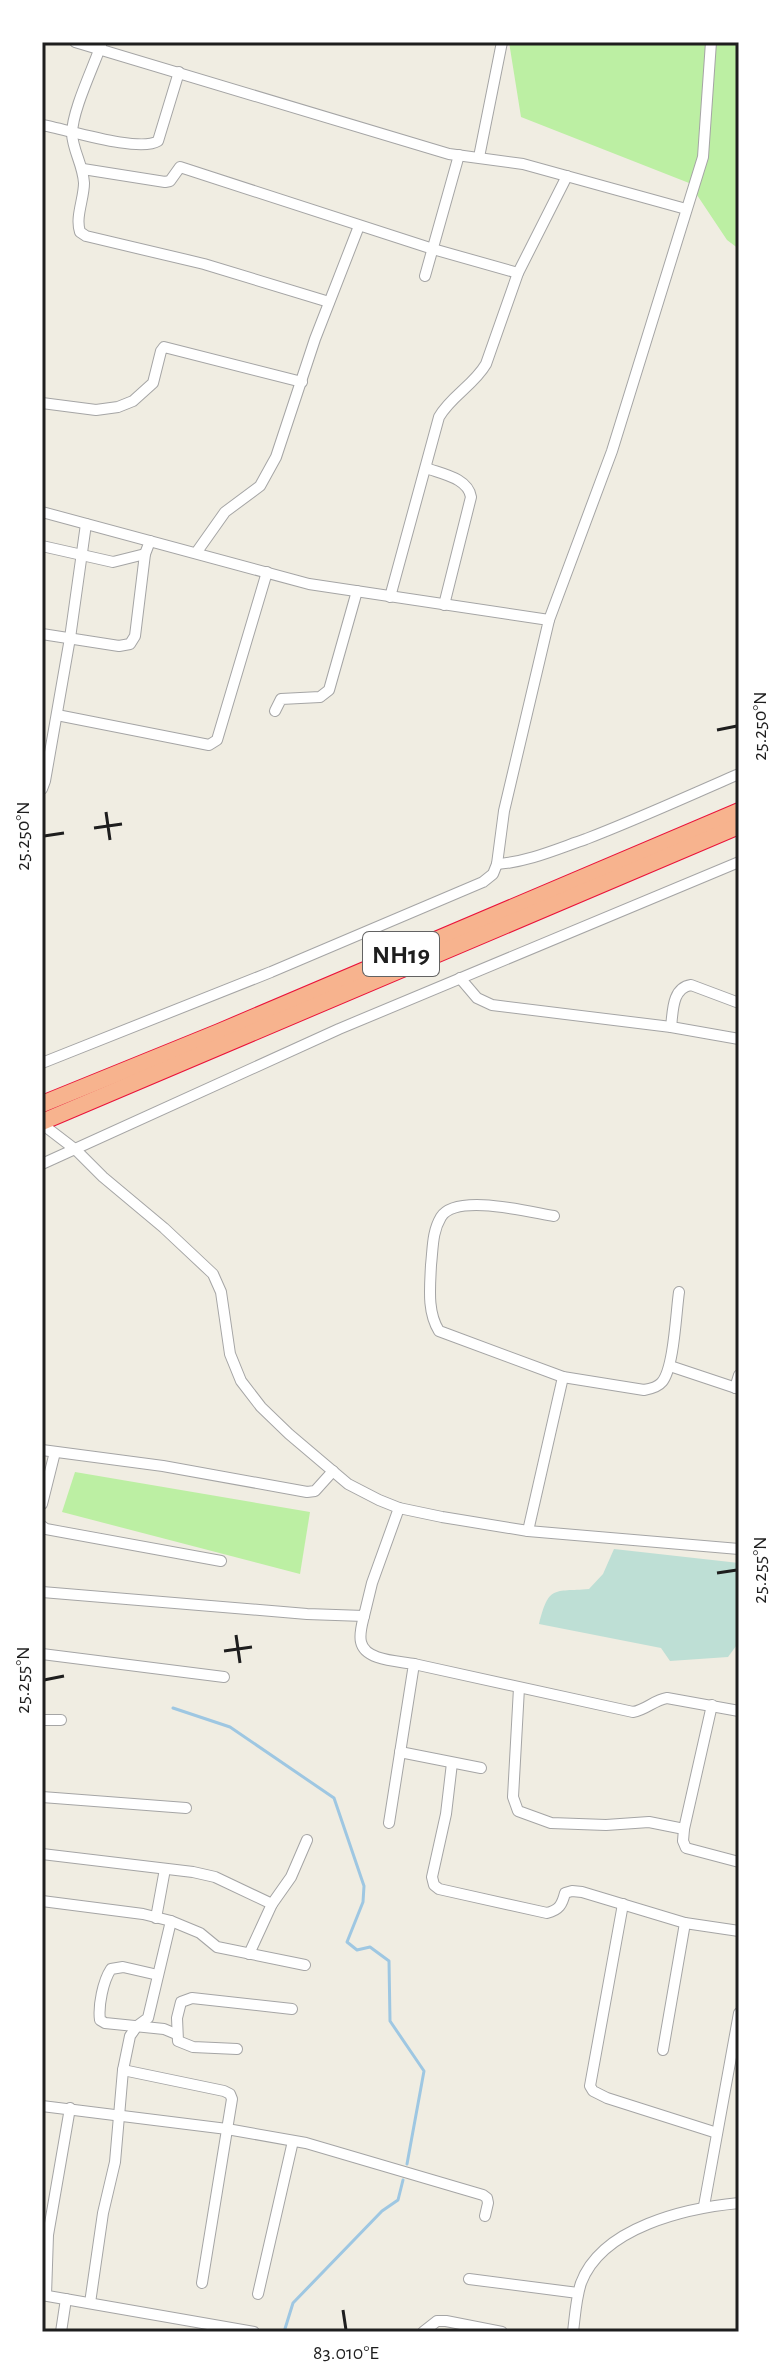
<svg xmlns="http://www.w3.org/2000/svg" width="781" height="2374" font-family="'Alegreya Sans',sans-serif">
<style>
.grass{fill:#bcefa3}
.wetland{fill:#bedfd5}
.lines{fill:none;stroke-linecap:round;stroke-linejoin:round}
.stream{stroke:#9ec7e2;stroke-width:3}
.minor-casing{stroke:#a5a5a5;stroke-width:12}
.trunk-casing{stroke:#ea133a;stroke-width:18}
.minor{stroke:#fff;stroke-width:10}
.trunk{stroke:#f7b38e;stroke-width:16}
.ticks{fill:none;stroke:#1e1e1e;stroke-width:3}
.labels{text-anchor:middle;stroke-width:8;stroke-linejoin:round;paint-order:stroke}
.shield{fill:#fff;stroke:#626262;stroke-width:2}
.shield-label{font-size:26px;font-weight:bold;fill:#1e1e1e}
.neatline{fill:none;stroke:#1e1e1e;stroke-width:3}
.ticks-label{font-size:20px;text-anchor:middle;fill:#1e1e1e}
</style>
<rect width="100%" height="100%" fill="#f0ede2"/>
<!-- grass -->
<g class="grass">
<path d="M 509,42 L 739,42 L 739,249 L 727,240 L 689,183 L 521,117 Z"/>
<path d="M 75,1472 L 310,1512 L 300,1574 L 62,1512 Z"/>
</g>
<!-- wetland -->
<path class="wetland" d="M 614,1549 L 739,1563 L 739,1642 L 728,1657 L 670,1661 L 661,1648 L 539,1624 C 549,1585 553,1592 589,1589 L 603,1574 Z"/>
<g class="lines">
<!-- stream -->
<g class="stream">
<path d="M 173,1708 L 230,1727 L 334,1798 L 364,1886 L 363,1902 L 347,1942 L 357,1950 L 370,1947 L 389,1961 L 390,2021 L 424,2071 L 407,2164"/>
<path d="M 284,2332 L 293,2303 L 382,2211 L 398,2200 L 403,2180"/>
</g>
<defs>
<g id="minor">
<path d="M 75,42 L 449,154 L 523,164 L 686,209"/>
<path d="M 101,45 C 93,68 72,111 72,134 C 73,151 83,165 84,183 C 84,199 75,217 80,232 L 86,236 L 204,264 L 329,302"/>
<path d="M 42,125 C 66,129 139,153 158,141 L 179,72"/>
<path d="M 479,157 L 502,42"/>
<path d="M 83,169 L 165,182 L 170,181 L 180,167 L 433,249 L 518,273"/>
<path d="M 425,276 L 459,155"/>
<path d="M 42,403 L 96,410 L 118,407 L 133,401 L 153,383 L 161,351 L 164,347 L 302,382"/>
<path d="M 426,468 C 442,474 468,478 471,497 L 444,605"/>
<path d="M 42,512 L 309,584 L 549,620 L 504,811 L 497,864 L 493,874 L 483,882 L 271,972 L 42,1063"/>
<path d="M 42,546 L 113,562 L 145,554"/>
<path d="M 196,553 L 225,512 L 260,486 L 276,457 L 315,339 L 359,226"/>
<path d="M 390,597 L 439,417 C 451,396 474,385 486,364 L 518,273 L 567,176"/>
<path d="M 549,620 L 612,451 L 703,157 L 711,42"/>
<path d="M 42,634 L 119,646 L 130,644 L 135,636 L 145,554 L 150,541"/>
<path d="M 275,711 L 281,699 L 320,697 L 329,690 L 357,591"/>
<path d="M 57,715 L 209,745 L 217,740 L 267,572"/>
<path d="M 42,789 L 45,781 L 70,638 L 86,524"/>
<path d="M 497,864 C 528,862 557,849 586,839 C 638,819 688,796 739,774"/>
<path d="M 460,978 L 477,998 L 492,1005 L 671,1027 L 739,1039"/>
<path d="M 671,1027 C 673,1011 672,988 691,985 L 739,1003"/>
<path d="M 42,1124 L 76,1150 L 103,1177 L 164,1228 L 213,1274 L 221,1292 L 230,1354 L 241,1381 L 261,1407 L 289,1434 L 348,1484 L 379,1500 L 399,1508 L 442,1517 L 528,1531 L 739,1549"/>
<path d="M 42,1164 L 339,1029 L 739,862"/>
<path d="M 554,1216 C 529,1212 456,1193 441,1217 C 432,1232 433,1248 431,1265 C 430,1287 427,1312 439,1331 L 563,1377 L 644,1390 C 650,1389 658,1387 662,1382 C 674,1368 676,1312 679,1292"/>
<path d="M 670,1366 L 739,1389"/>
<path d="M 735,1388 L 739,1375"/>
<path d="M 42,1450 L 163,1466 L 307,1492 L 315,1491 L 333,1471"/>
<path d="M 42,1504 L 55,1452"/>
<path d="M 42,1526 L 46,1529 L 221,1561"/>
<path d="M 528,1531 L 563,1377"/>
<path d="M 42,1592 L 307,1614 L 364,1616 L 372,1583 L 399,1508"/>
<path d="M 364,1616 C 362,1624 359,1634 361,1642 C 365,1661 399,1661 414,1664 L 389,1823"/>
<path d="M 42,1654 L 224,1677"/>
<path d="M 414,1664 L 633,1712 C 646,1710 654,1700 667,1698 L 739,1711"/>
<path d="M 519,1688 L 513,1797 L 518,1811 L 551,1823 L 606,1825 L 649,1822 L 684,1829 L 683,1841 L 686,1848 L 739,1862"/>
<path d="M 42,1720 L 61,1720"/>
<path d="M 400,1752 L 481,1768"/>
<path d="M 452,1763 L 446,1814 L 432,1877 L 434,1885 L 439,1889 L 547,1913 C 559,1910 562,1905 565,1893 L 572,1891 L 582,1892 L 685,1923"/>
<path d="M 42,1797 L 186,1808"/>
<path d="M 684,1829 L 712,1705"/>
<path d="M 42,1854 L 193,1872 L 215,1877 L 272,1904"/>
<path d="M 42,1901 L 143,1914 L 171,1921 L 200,1933 L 217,1947 L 305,1965"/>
<path d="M 623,1904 L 590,2086 L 593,2091 L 607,2098 L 717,2133"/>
<path d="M 156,1918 L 165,1869"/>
<path d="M 249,1954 L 272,1904 L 291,1877 L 307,1840"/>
<path d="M 158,1975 L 123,1967 L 111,1969 C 103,1981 98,2006 100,2020 L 105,2023 L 164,2029 L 176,2034"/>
<path d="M 237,2049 L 193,2047 L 178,2041 L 177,2018 L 181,2002 L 192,1998 L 292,2009"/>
<path d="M 663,2050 L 685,1923 L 739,1931"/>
<path d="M 123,2070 L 224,2091 L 230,2094 L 232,2099 L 202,2283"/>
<path d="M 42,2106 L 227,2129 L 306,2143 L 483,2195 L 487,2198 L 488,2203 L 485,2216"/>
<path d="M 704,2206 L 739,2013"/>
<path d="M 469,2279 L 578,2293"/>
<path d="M 258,2294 L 293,2141"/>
<path d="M 42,2295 L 254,2332"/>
<path d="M 46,2295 L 48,2235 L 70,2108"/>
<path d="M 90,2303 L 103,2213 L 115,2162 L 123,2070 L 130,2036 L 137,2026 L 148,2018 L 171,1921"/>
<path d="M 61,2332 L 66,2299"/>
<path d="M 423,2332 L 437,2321 L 446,2321 L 502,2332"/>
<path d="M 573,2332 C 575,2316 576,2298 581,2283 C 602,2227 686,2208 739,2203"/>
</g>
<g id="trunk">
<path d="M 42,1104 L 219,1032 L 739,811"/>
<path d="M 42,1122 L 739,826"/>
</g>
</defs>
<!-- minor casing -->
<use href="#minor" class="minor-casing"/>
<!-- trunk casing -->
<use href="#trunk" class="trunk-casing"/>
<!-- minor -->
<use href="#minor" class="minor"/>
<!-- trunk -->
<use href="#trunk" class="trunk"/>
</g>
<!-- ticks -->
<path class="ticks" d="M 717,730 L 737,726M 106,812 L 110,840M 94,828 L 122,824M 44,836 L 64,833M 717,1573 L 737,1570M 236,1635 L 240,1663M 224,1651 L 252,1647M 44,1680 L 64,1676M 343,2310 L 346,2330"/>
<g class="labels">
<!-- shield labels -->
<rect class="shield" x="363" y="932" width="76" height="44" rx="6"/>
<g class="shield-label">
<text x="401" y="963">NH19</text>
</g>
</g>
<!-- border -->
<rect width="781" height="2374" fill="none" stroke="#ffffff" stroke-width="88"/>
<rect x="44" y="44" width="693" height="2286" class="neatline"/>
<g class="ticks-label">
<text transform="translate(759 726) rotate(-90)" y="7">25.250°N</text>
<text transform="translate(22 836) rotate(-90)" y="7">25.250°N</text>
<text transform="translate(759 1570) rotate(-90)" y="7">25.255°N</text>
<text transform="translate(22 1680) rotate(-90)" y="7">25.255°N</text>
<text x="346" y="2359">83.010°E</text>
</g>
</svg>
